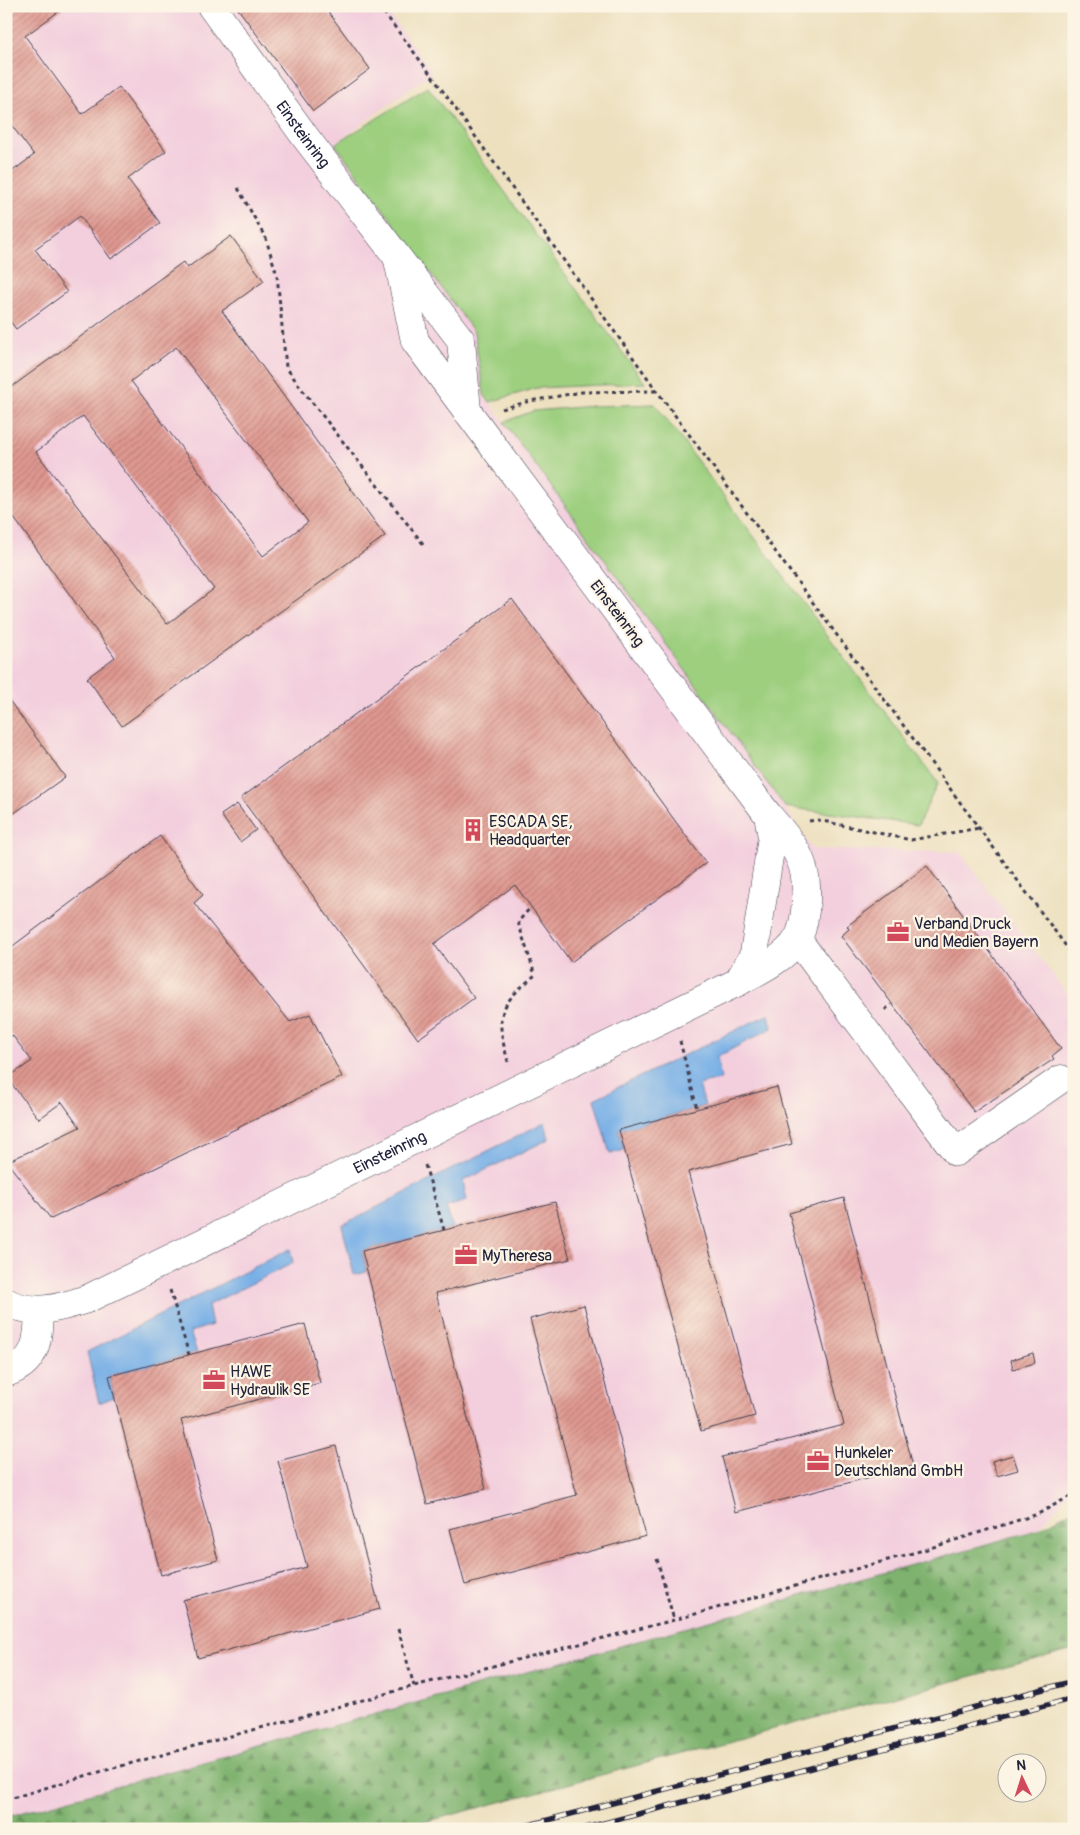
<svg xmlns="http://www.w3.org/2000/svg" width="1080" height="1835" font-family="Pangolin,sans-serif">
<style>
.built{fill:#f3cfde}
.green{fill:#9dcf7f;stroke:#60785d}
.forest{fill:url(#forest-firs);stroke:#506a54}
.water{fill:#77afe6;stroke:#4c6890}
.building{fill:url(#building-hatch);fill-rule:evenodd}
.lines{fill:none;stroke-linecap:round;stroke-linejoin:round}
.minor-casing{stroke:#403e4f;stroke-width:29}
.path{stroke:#403e4f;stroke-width:3;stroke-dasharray:4 4;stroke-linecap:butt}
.minor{stroke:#fff;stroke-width:28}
.rail-casing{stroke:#22223b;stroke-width:5.5}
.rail{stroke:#fcf5e5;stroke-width:4;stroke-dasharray:11;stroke-linecap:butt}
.labels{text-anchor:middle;stroke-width:4.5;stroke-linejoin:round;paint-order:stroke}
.street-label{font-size:16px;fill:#22223b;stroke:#fcf5e5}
.poi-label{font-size:16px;fill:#22223b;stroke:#fcf5e5;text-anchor:start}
</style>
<defs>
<pattern id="forest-firs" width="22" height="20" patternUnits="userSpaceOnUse" patternTransform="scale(1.25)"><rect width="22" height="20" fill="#7eb26e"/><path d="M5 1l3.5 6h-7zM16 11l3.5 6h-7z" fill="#67905c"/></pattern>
<pattern id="building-hatch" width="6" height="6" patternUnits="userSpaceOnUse" patternTransform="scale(1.25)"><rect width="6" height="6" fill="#e09991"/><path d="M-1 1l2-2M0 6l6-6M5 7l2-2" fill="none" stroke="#b57c78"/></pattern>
</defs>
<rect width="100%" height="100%" fill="#fcf5e5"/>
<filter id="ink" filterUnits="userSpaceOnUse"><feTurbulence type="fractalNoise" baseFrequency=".02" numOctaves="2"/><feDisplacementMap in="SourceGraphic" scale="10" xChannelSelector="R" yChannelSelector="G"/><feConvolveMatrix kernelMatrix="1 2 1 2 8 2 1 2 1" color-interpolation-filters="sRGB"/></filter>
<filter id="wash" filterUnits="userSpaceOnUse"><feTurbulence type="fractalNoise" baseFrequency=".0096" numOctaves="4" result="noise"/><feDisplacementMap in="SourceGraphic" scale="20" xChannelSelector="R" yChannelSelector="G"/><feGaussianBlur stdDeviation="1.12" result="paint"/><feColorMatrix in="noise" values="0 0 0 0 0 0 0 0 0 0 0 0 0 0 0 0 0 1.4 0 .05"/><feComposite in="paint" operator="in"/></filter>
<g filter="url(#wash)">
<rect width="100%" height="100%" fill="#ede0bf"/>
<!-- built -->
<path class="built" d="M 6,6 L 384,6 L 432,72 L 335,144 L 474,332 L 485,395 L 785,807 L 812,849 L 960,852 L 1074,1003 L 1074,1487 L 1037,1530 L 6,1817 Z"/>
<!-- green -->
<g class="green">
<path d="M 428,87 L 645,383 L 537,388 L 490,402 L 484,395 L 474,332 L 335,144 Z"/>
<path d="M 655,404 L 938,783 L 918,825 L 785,807 L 504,422 L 533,411 L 592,406 Z"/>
</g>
<!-- forest -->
<path class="forest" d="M 1074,1509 L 1074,1649 L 399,1829 L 6,1829 L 6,1817 L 1037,1530 Z"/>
<!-- water -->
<g class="water">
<path d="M 769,1014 L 772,1028 L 717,1057 L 721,1079 L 699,1085 L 705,1106 L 619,1130 L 624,1150 L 610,1154 L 594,1099 Z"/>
<path d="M 545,1122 L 549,1139 L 463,1181 L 467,1201 L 446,1207 L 453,1228 L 362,1251 L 367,1272 L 354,1275 L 342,1225 Z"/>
<path d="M 290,1249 L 293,1263 L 208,1305 L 212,1325 L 190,1332 L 197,1353 L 109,1376 L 114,1397 L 99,1403 L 87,1352 Z"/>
</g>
<g id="blocks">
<!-- building -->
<g class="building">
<path d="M 6,6 L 60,6 L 62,9 L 25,36 L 82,114 L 119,87 L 166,151 L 128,179 L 160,223 L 111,259 L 80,216 L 35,249 L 67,292 L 16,329 L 6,316 L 6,176 L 34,155 L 6,118 Z"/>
<path d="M 236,6 L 324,6 L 370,69 L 313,111 Z"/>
<path d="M 231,236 L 264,281 L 222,311 L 385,536 L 122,726 L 87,678 L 115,657 L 6,507 L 6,391 L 183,262 L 187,268 ZM 176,347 L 308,522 L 263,556 L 131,381 ZM 83,416 L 214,589 L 167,624 L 36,452 Z"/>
<path d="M 512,599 L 706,863 L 571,962 L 515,885 L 434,944 L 474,998 L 418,1039 L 241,798 Z"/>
<path d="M 6,696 L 65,777 L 6,819 Z"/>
<path d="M 237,804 L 256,830 L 240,842 L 221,815 Z"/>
<path d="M 160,836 L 203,895 L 194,903 L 290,1022 L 310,1014 L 342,1077 L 51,1219 L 7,1162 L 80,1127 L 62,1102 L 39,1119 L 7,1078 L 32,1061 L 12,1035 L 6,1039 L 6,951 Z"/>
<path d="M 927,866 L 1061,1049 L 1052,1056 L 1054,1059 L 974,1112 L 841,936 L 849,929 L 847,926 Z"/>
<path d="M 777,1087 L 792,1144 L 688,1172 L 755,1416 L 701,1431 L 619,1130 Z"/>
<path d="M 844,1198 L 913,1466 L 736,1512 L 722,1457 L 844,1425 L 789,1213 Z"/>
<path d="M 555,1202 L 570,1259 L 436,1293 L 486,1489 L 427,1504 L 362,1251 Z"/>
<path d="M 584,1305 L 646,1536 L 465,1585 L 450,1529 L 577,1495 L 530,1319 Z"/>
<path d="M 305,1324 L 320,1383 L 181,1420 L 218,1560 L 161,1575 L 109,1376 Z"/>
<path d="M 1033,1353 L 1035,1363 L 1013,1369 L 1011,1360 Z"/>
<path d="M 336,1446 L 380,1609 L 198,1658 L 183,1600 L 307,1567 L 278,1461 Z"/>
<path d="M 1013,1455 L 1018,1470 L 997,1476 L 992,1461 Z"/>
</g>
</g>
</g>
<g filter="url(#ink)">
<use href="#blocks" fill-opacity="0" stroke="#403e4f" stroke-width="1"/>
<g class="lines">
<defs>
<g id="minor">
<path id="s1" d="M 211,6 L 306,138 L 461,340 L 467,411"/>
<path d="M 797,939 L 956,1152 L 1061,1079"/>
<path d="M 738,982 L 754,954 L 772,837 L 768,815"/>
<path id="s2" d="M 6,1302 C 33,1316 60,1308 87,1299 L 738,982 C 758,971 783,960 797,940 C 802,932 804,920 805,911 C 811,865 797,848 768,815 L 415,341 L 398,260"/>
<path d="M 6,1373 C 38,1362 38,1339 39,1311"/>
</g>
</defs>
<!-- minor casing -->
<use href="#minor" class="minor-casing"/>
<!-- path -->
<g class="path">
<path d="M 379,6 L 435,80 L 657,391 L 1074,957"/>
<path d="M 238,188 L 266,239 L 277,275 L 286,367 L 304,392 L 424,545"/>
<path d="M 502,409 L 530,401 L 582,392 L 657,391"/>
<path d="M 809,821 L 818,820 L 911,840 L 979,828"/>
<path d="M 885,1010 L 891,1004"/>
<path d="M 680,1041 L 697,1109"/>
<path d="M 508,1062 C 505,1049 498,1027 502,1015 C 506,998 523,986 535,975 L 518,922 L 531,907"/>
<path d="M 425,1165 L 444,1230"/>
<path d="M 170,1290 L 189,1355"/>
<path d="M 657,1559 L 674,1620"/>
<path d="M 398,1629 L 414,1686"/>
<path d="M 6,1800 L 81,1777 L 414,1686 L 674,1620 L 927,1549 L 1038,1514 L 1074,1494"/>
</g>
<!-- minor -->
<use href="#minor" class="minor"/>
<defs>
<g id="rail">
<path d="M 514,1829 L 1074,1681"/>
<path d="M 582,1829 L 1074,1698"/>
</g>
</defs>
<!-- rail casing -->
<use href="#rail" class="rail-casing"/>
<!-- rail -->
<use href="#rail" class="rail"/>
</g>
</g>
<!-- icons -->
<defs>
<symbol id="building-bare" viewBox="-9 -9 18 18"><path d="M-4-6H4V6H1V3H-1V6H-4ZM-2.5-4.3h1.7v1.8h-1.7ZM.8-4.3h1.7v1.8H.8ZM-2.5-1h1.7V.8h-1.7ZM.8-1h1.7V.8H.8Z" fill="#d1495b" stroke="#fcf5e5" stroke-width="2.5" paint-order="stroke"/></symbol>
<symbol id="office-bare" viewBox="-9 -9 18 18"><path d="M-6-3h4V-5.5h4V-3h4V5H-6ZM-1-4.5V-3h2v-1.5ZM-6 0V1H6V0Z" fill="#d1495b" stroke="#fcf5e5" stroke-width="2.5" paint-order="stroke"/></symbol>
</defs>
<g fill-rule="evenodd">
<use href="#building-bare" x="457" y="814" width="32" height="32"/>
<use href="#office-bare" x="882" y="916" width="32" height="32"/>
<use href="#office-bare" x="450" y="1239" width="32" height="32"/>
<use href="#office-bare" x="198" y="1364" width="32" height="32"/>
<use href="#office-bare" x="802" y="1445" width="32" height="32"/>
</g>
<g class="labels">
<!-- street labels -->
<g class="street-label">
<text dy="6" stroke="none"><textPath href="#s1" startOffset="158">Einsteinring</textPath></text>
<text transform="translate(618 613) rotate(53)" y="6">Einsteinring</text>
<text dy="6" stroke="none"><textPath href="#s2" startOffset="420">Einsteinring</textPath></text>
</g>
<!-- poi labels -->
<g class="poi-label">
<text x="489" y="827">ESCADA SE,<tspan x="489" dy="18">Headquarter</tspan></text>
<text x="914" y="929">Verband Druck<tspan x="914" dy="18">und Medien Bayern</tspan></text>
<text x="482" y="1261">MyTheresa</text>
<text x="230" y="1377">HAWE<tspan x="230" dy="18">Hydraulik SE</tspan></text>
<text x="834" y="1458">Hunkeler<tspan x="834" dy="18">Deutschland GmbH</tspan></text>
</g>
</g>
<!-- margin -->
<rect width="1080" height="1835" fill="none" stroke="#fcf5e5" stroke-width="25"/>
<!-- north arrow -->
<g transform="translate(1022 1778) rotate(356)"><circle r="24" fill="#fcf5e5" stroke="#a5a1a1"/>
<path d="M0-4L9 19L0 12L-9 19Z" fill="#d1495b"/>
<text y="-8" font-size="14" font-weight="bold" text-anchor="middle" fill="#22223b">N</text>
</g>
</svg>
